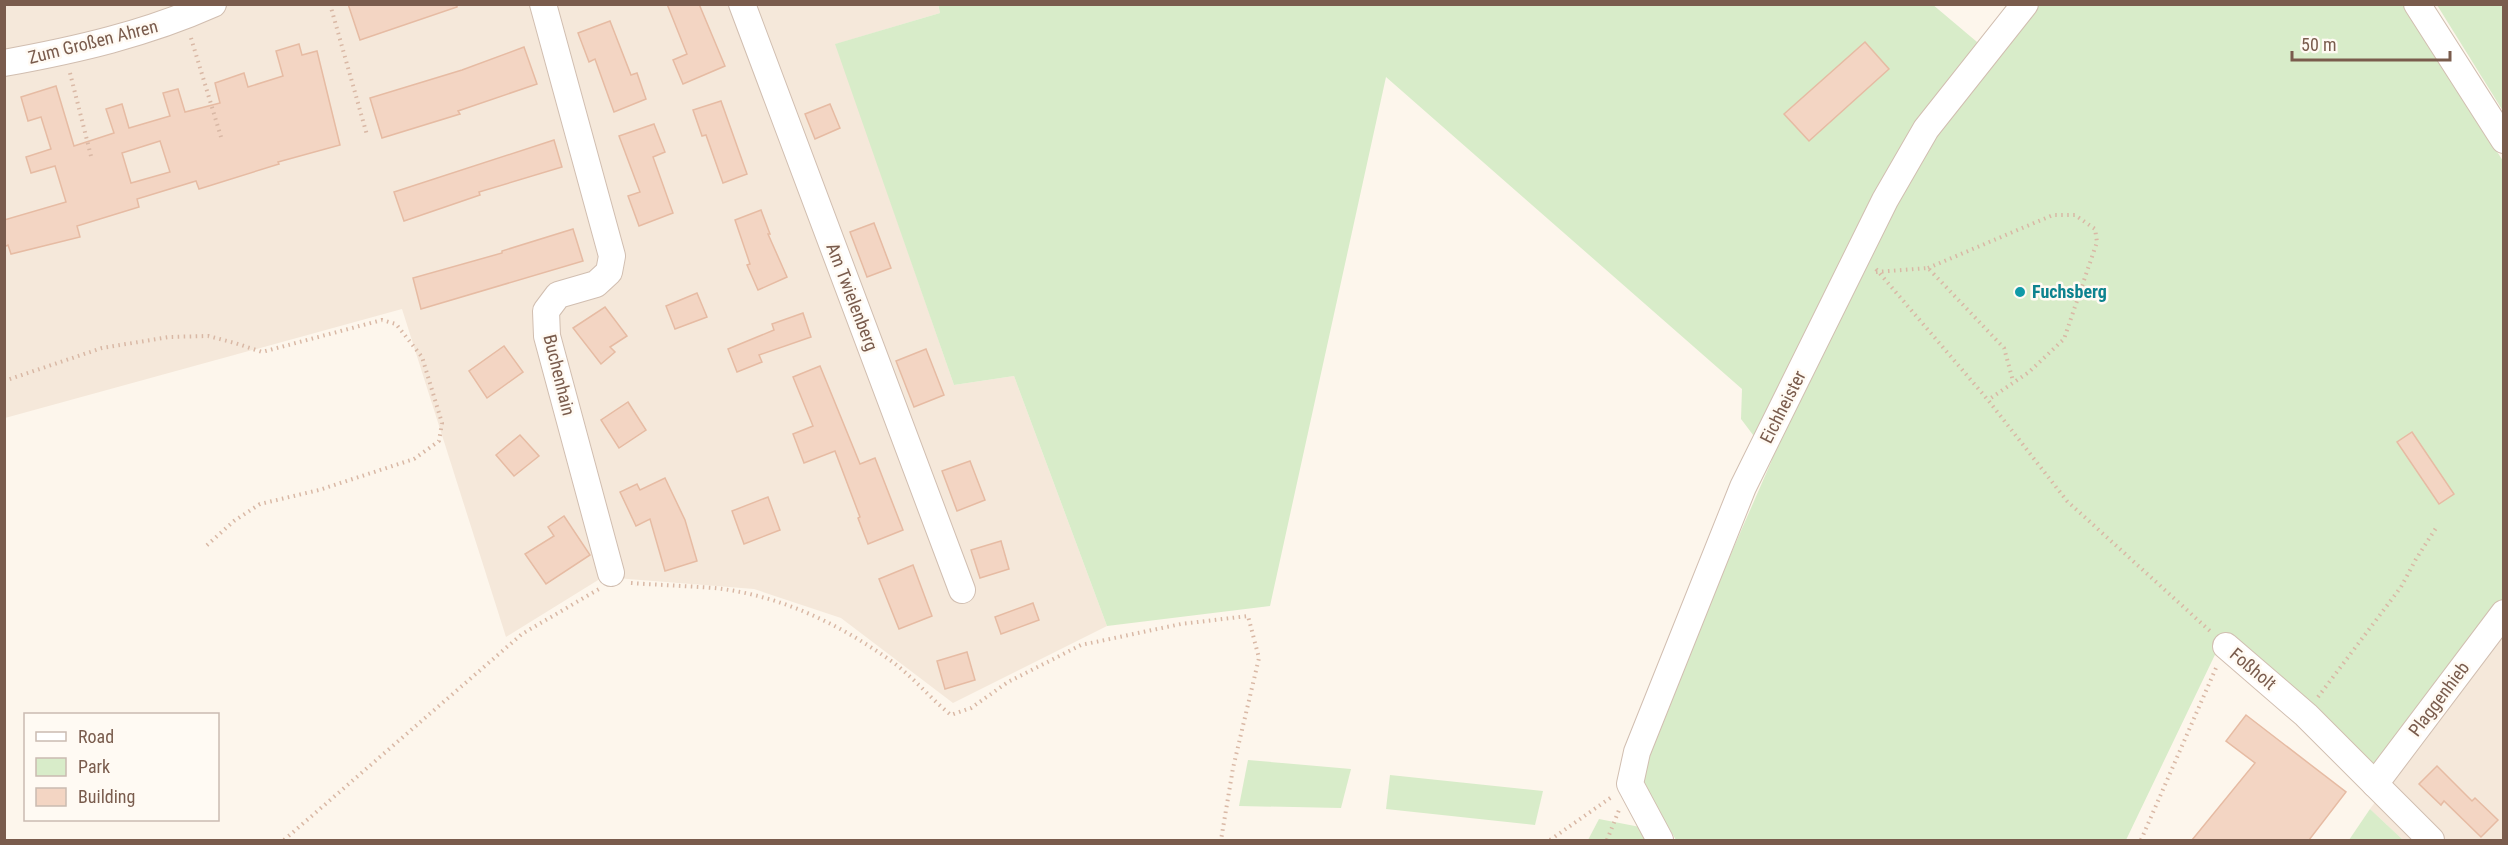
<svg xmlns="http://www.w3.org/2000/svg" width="2508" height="845" font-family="'Roboto Condensed',sans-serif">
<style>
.residential{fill:#f5e8da}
.green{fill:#d8ecc9}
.building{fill:#f3d5c3;stroke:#e6bba3;stroke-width:1.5;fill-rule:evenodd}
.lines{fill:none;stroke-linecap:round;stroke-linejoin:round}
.minor-casing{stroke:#d1beb0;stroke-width:28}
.path{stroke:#d9b8a5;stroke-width:4;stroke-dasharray:1.5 4.5;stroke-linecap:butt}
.minor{stroke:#fff;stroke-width:26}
.culture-dot{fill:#0f9aa8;stroke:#fffaf3;stroke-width:2}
.labels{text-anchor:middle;stroke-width:5;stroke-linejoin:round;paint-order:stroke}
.street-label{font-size:18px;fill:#7a5c4d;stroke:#fffaf3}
.culture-label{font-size:18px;font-weight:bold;fill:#0d838f;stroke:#fffaf3;text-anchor:start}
</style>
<rect width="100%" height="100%" fill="#fdf6ec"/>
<!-- residential -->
<g class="residential">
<path d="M 5,5 L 938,5 L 940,13 L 836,44 L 954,385 L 1014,376 L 1107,626 L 953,703 L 841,618 L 754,589 L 603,577 L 506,637 L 402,309 L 5,418 Z"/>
<path d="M 2503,633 L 2503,840 L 2403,840 L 2370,809 Z"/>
</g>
<!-- green -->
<g class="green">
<path d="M 938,4 L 1932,4 L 1996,58 L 2039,5 L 2404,5 L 2503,161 L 2503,633 L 2389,784 L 2224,636 L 2126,840 L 1676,840 L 1642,783 L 1645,750 L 1772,460 L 1741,419 L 1742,389 L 1386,77 L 1270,606 L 1107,626 L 1014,376 L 954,385 L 835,44 L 940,13 Z"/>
<path d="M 2437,5 L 2503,5 L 2503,111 Z"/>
<path d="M 1248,760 L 1351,769 L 1341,808 L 1239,806 Z"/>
<path d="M 1390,775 L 1543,791 L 1535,825 L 1386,809 Z"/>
<path d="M 2370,809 L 2403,840 L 2349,840 Z"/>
<path d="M 1599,819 L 1640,827 L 1648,840 L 1588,840 Z"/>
</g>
<!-- building -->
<g class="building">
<path d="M 348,4 L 457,4 L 457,7 L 360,40 Z"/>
<path d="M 667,4 L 699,4 L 725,66 L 683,84 L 673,60 L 687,54 Z"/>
<path d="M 610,21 L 631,75 L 637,73 L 646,99 L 614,112 L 595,59 L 589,62 L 578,33 Z"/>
<path d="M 1865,42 L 1889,69 L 1809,141 L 1784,114 Z"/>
<path d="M 299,44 L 302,55 L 317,51 L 340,145 L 278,162 L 279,164 L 199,189 L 196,181 L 137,199 L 139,207 L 77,226 L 80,237 L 11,254 L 8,245 L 4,247 L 4,220 L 66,202 L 55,166 L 31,173 L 26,157 L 51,149 L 41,117 L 28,121 L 21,97 L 56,86 L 74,146 L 114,133 L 106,109 L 122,104 L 129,128 L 170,116 L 163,93 L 178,89 L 185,112 L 220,103 L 215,83 L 244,73 L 248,87 L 283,76 L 276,51 ZM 160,141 L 170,172 L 131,183 L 122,153 Z"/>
<path d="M 524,47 L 537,84 L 458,111 L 460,114 L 382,138 L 370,98 L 462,70 Z"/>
<path d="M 721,101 L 747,174 L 723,183 L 706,135 L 702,136 L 693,110 Z"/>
<path d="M 830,104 L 840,128 L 815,139 L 805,114 Z"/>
<path d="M 654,124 L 665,152 L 653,157 L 673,213 L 639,226 L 628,196 L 640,192 L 619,136 Z"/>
<path d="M 554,140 L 562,167 L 479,192 L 480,195 L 404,221 L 394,192 Z"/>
<path d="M 761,210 L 770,234 L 768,234 L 787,277 L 758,290 L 747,265 L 750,264 L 735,220 Z"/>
<path d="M 874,223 L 891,268 L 867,277 L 850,232 Z"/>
<path d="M 573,229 L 583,261 L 421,309 L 413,278 L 502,253 L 502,251 Z"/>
<path d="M 697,293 L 707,317 L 675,329 L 666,306 Z"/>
<path d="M 605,307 L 627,336 L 610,347 L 615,352 L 601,364 L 573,328 Z"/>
<path d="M 803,313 L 811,337 L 759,355 L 762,362 L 737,372 L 728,349 L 774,330 L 772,324 Z"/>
<path d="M 504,346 L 523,372 L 487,398 L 469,371 Z"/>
<path d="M 926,349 L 944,395 L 914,407 L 896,361 Z"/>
<path d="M 820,366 L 860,464 L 875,458 L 903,530 L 868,544 L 858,518 L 860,517 L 835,451 L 804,463 L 793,434 L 813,426 L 793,377 Z"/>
<path d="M 628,402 L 646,430 L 619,448 L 601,420 Z"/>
<path d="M 2412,432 L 2454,494 L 2439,504 L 2397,442 Z"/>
<path d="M 520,435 L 539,456 L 514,476 L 496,455 Z"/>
<path d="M 970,461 L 985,500 L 957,511 L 942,471 Z"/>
<path d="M 665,478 L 685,520 L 697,561 L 665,571 L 650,519 L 636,526 L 620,492 L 637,484 L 640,490 Z"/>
<path d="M 768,497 L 780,530 L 744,544 L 732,511 Z"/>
<path d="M 564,516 L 590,555 L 546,584 L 525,554 L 554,536 L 548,527 Z"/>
<path d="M 1001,541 L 1009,569 L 980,578 L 971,550 Z"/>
<path d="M 913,565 L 932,616 L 899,629 L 879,579 Z"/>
<path d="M 1033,603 L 1039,620 L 1001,634 L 995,617 Z"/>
<path d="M 967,652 L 975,680 L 945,689 L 937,661 Z"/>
<path d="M 2246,715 L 2346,792 L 2309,840 L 2192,840 L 2255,763 L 2226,741 Z"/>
<path d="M 2437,766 L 2472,801 L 2475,798 L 2498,820 L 2481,837 L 2444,801 L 2441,805 L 2419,784 Z"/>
</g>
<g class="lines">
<defs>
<g id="minor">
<path d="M 543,4 L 612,256 L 609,272 L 596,284 L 558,295 L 546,311 L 547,336 L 611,573"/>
<path d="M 742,4 L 962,590"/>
<path d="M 2417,4 L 2504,140"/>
<path d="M 4,63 C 76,50 146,34 213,4"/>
<path d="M 2226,646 L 2306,715 L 2431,840"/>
<path d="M 2375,784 L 2504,613"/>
<path d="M 1660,840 L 1630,784 L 1637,752 L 1743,487 L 1885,200 L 1926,129 L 2025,4"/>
</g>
</defs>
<!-- minor casing -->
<use href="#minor" class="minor-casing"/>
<!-- path -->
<g class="path">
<path d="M 330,4 L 367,135"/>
<path d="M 191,38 L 221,137"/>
<path d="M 70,73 L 92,160"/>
<path d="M 1928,268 L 2053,215 L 2075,215 L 2095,229 L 2097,242 L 2064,339 L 2029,372 L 1988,400"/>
<path d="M 1876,269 L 1988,400 L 2067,501 L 2210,631"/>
<path d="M 1876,272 L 1928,268 L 2004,348 L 2013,381"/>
<path d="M 4,381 L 102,348 L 169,337 L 208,336 L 235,343 L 262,352 L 382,320 L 396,324 L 422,357 L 442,423 L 439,441 L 414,459 L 319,490 L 260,504 L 234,521 L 204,548"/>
<path d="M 631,583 C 659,585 686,586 714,588 C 780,595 840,624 894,663 C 915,679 931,699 951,715 L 971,708 L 1008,682 L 1081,645 L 1181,624 L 1248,616 L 1259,658 L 1233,768 L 1221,840"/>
<path d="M 2318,697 L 2401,587 L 2416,559 L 2436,528"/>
<path d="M 284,840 L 522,634 L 599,589"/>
<path d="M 1550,840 L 1613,796"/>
<path d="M 1607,840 L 1619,810"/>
<path d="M 2141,840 L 2216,668"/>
</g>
<!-- minor -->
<use href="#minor" class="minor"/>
</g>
<!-- markers -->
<circle class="culture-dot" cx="2020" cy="292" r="6"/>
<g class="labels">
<!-- street labels -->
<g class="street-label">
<text transform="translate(93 42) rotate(-14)" y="6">Zum Großen Ahren</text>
<text transform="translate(852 297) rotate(69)" y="6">Am Twielenberg</text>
<text transform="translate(559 375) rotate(76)" y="6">Buchenhain</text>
<text transform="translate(1783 407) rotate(-63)" y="6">Eichheister</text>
<text transform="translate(2253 669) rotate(40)" y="6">Foßholt</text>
<text transform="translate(2439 699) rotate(-53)" y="6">Plaggenhieb</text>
</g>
<!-- culture labels -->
<g class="culture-label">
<text x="2032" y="298">Fuchsberg</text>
</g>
</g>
<!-- border -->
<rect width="2508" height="845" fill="none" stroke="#7a5c4d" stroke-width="12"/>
<!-- legend -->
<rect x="24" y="713" width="195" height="108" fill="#fffaf3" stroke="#cabbb1" stroke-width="1.5"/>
<rect x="36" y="732" width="30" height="9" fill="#ffffff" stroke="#cabbb1" stroke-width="1.5"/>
<text x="78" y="743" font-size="18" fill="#7a5c4d">Road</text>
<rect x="36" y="758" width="30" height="18" fill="#d8ecc9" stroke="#cabbb1" stroke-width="1.5"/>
<text x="78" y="773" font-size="18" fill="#7a5c4d">Park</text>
<rect x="36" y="788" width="30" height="18" fill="#f3d5c3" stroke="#cabbb1" stroke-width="1.5"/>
<text x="78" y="803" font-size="18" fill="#7a5c4d">Building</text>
<!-- scale -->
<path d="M2292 51v9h158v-9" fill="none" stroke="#7a5c4d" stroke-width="3"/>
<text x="2301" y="51" font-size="18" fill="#7a5c4d" stroke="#fffaf3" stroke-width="4.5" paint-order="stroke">50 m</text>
</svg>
